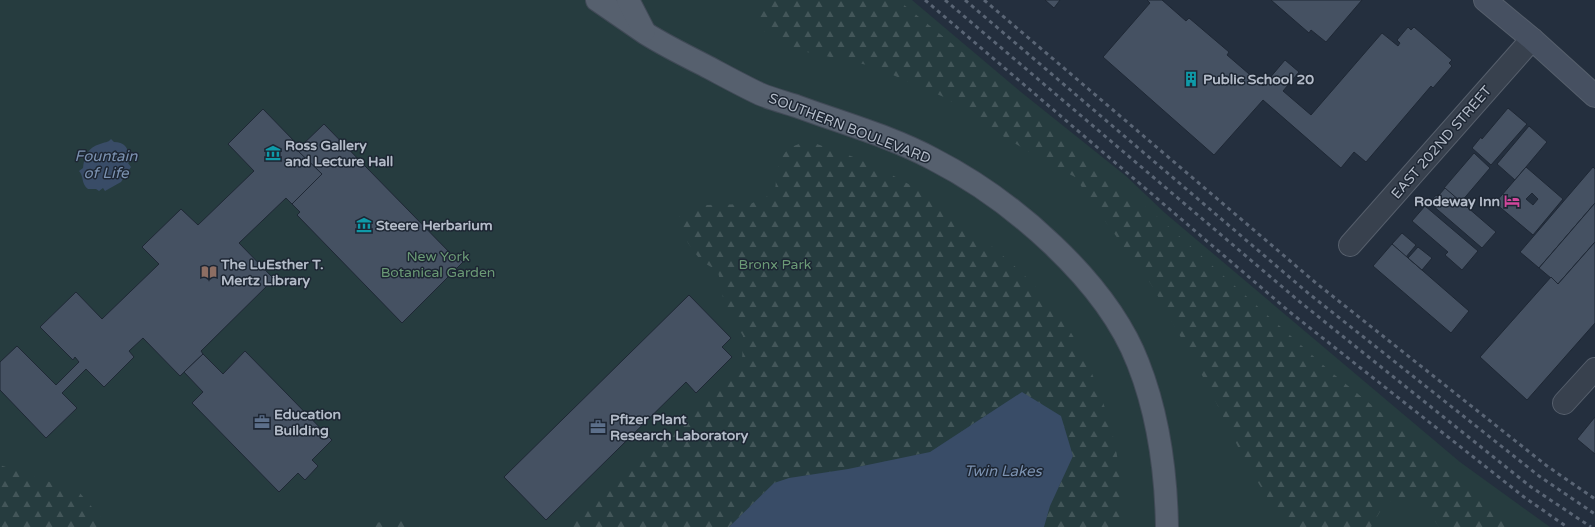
<svg xmlns="http://www.w3.org/2000/svg" width="1595" height="527" font-family="'Varela Round',sans-serif">
<style>
.green{fill:#263c3f}
.forest{fill:url(#forest-firs)}
.water{fill:#394c67}
.building{fill:#455162;stroke:#1f2835;fill-rule:evenodd}
.lines{fill:none;stroke-linecap:round;stroke-linejoin:round}
.minor-casing{stroke:#565f6c;stroke-width:24}
.secondary-casing{stroke:#565f6c;stroke-width:24}
.primary-casing{stroke:#414a57;stroke-width:24}
.minor{stroke:#38414e;stroke-width:22}
.secondary{stroke:#465061;stroke-width:22}
.primary{stroke:#56606e;stroke-width:22}
.rail{stroke:#5a6575;stroke-width:3;stroke-dasharray:4 4;stroke-linecap:butt}
.labels{text-anchor:middle;stroke-width:3;stroke-linejoin:round;paint-order:stroke}
.poi-label{font-size:14px;font-weight:bold;fill:#b4bcc9;stroke:#1d2633;text-anchor:start}
.street-label{font-size:14px;fill:#b4bcc9;stroke:#1d2633}
.park-label{font-size:14px;fill:#6b9a76;stroke:#1d2633}
.water-label{font-size:15px;font-style:italic;fill:#7c92b1;stroke:#1d2633}
</style>
<defs>
<pattern id="forest-firs" width="22" height="20" patternUnits="userSpaceOnUse"><rect width="22" height="20" fill="#263c3f"/><path d="M5 1l3.5 6h-7zM16 11l3.5 6h-7z" fill="#435659"/></pattern>
</defs>
<rect width="100%" height="100%" fill="#242f3e"/>
<!-- green -->
<path class="green" d="M 0,0 L 912,0 L 1021,92 L 1126,176 L 1165,213 L 1460,462 L 1550,527 L 0,527 Z"/>
<!-- forest -->
<g class="forest">
<path d="M 763,0 L 898,0 L 1014,94 L 1168,226 L 1331,372 L 1444,464 L 1515,527 L 1439,527 L 1423,503 L 1402,497 L 1385,503 L 1371,527 L 1292,527 L 1276,511 L 1247,465 L 1208,386 L 1151,284 L 1100,214 L 1075,177 L 1046,162 L 996,132 L 946,98 L 872,66 L 802,51 L 767,34 L 754,20 Z"/>
<path d="M 814,143 C 830,149 847,154 863,161 C 888,172 916,187 939,204 C 953,214 966,225 979,236 C 1009,260 1040,287 1062,319 C 1082,347 1095,378 1106,411 C 1118,449 1124,487 1120,527 L 1044,527 L 1050,506 L 1073,456 L 1022,392 L 930,452 L 848,469 L 789,478 L 774,483 L 729,527 L 562,527 L 686,413 L 725,387 L 742,363 L 743,336 L 724,303 L 718,271 L 701,261 L 688,243 L 679,215 L 706,205 L 750,204 L 775,193 C 777,173 776,151 799,144 C 803,143 810,143 814,143 Z"/>
<path d="M 0,465 L 79,492 L 109,527 L 0,527 Z"/>
<path d="M 410,520 L 420,527 L 368,527 L 371,523 Z"/>
</g>
<!-- water -->
<g class="water">
<path d="M 111,139 L 114,142 C 124,142 129,147 128,158 L 131,160 L 128,163 L 131,167 L 121,182 L 105,191 L 103,188 L 99,191 L 96,189 L 88,189 C 81,184 84,176 79,171 L 83,168 C 84,157 88,147 100,144 C 104,142 108,143 111,139 Z"/>
<path d="M 1022,392 L 1061,416 L 1073,456 L 1050,506 L 1044,527 L 729,527 L 774,483 L 789,478 L 848,469 L 930,452 Z"/>
</g>
<!-- building -->
<g class="building">
<path d="M 1045,0 L 1060,0 L 1054,8 Z"/>
<path d="M 1147,0 L 1162,0 L 1186,21 L 1189,18 L 1229,52 L 1227,55 L 1263,86 L 1285,60 L 1299,72 L 1283,91 L 1311,115 L 1382,33 L 1398,46 L 1400,43 L 1397,40 L 1408,27 L 1411,30 L 1414,27 L 1452,60 L 1449,63 L 1452,66 L 1433,88 L 1431,86 L 1366,162 L 1354,152 L 1341,168 L 1263,100 L 1214,155 L 1103,57 L 1150,3 Z"/>
<path d="M 1271,0 L 1362,0 L 1326,42 L 1311,30 L 1309,33 Z"/>
<path d="M 1508,108 L 1527,124 L 1491,165 L 1472,148 L 1481,137 L 1482,139 Z"/>
<path d="M 263,109 L 295,142 L 293,145 L 322,174 L 292,204 L 286,198 L 239,243 L 274,279 L 201,351 L 203,354 L 180,376 L 143,338 L 129,351 L 134,357 L 104,387 L 86,369 L 62,393 L 77,408 L 46,438 L 0,390 L 0,362 L 17,346 L 56,385 L 79,362 L 75,357 L 73,360 L 40,327 L 76,292 L 102,319 L 159,264 L 142,247 L 147,242 L 181,209 L 198,225 L 254,171 L 228,144 Z"/>
<path d="M 324,124 L 453,256 L 455,254 L 463,262 L 402,323 L 297,215 L 300,212 L 292,204 L 322,174 L 297,150 Z"/>
<path d="M 1529,126 L 1547,142 L 1515,180 L 1497,164 Z"/>
<path d="M 1474,153 L 1490,168 L 1461,202 L 1444,188 Z"/>
<path d="M 1526,167 L 1563,199 L 1533,235 L 1495,203 ZM 1532,193 L 1538,199 L 1533,205 L 1526,199 Z"/>
<path d="M 1593,167 L 1595,169 L 1595,203 L 1539,268 L 1520,252 Z"/>
<path d="M 1445,188 L 1496,232 L 1482,248 L 1431,204 L 1431,201 L 1435,196 L 1439,195 Z"/>
<path d="M 1595,203 L 1595,242 L 1558,284 L 1539,268 Z"/>
<path d="M 1425,206 L 1478,251 L 1462,270 L 1445,255 L 1448,252 L 1412,221 Z"/>
<path d="M 1402,233 L 1416,245 L 1406,257 L 1392,244 Z"/>
<path d="M 1595,242 L 1595,323 L 1527,400 L 1480,357 L 1551,277 L 1558,284 Z"/>
<path d="M 1392,244 L 1469,311 L 1451,333 L 1373,266 Z"/>
<path d="M 1418,247 L 1432,258 L 1422,270 L 1408,258 Z"/>
<path d="M 689,295 L 731,338 L 722,347 L 732,357 L 696,393 L 686,382 L 546,520 L 504,477 Z"/>
<path d="M 245,351 L 332,440 L 312,460 L 318,466 L 305,480 L 298,473 L 279,492 L 192,403 L 203,392 L 184,372 L 203,354 L 223,374 Z"/>
<path d="M 1595,417 L 1595,454 L 1577,439 Z"/>
</g>
<g class="lines">
<defs>
<g id="minor">
<path d="M 1350,245 L 1532,39"/>
<path d="M 1564,403 L 1595,369"/>
</g>
<path id="secondary" d="M 1485,0 L 1532,39 L 1595,96"/>
<g id="primary">
<path d="M 597,0 C 613,11 629,22 645,33 C 664,45 684,55 704,65 C 723,75 741,85 760,94 C 772,99 784,102 796,106 C 842,123 890,136 933,159 C 1011,199 1106,280 1138,363 C 1159,416 1166,470 1167,527"/>
<path d="M 628,0 L 644,31"/>
</g>
</defs>
<!-- minor casing -->
<use href="#minor" class="minor-casing"/>
<!-- secondary casing -->
<use href="#secondary" class="secondary-casing"/>
<!-- primary casing -->
<use href="#primary" class="primary-casing"/>
<!-- minor -->
<use href="#minor" class="minor"/>
<!-- secondary -->
<use href="#secondary" class="secondary"/>
<!-- primary -->
<use href="#primary" class="primary"/>
<!-- rail -->
<g class="rail">
<path d="M 925,0 L 1291,313 L 1524,497 L 1567,527"/>
<path d="M 945,0 L 1300,302 L 1531,487 L 1591,527"/>
<path d="M 965,0 L 1308,293 L 1539,476 L 1595,514"/>
<path d="M 984,0 L 1316,283 L 1547,466 L 1595,499"/>
</g>
</g>
<!-- icons -->
<defs>
<symbol id="building-bare" viewBox="-9 -9 18 18"><path d="M-4-6H4V6H1V3H-1V6H-4ZM-2.5-4.3h1.7v1.8h-1.7ZM.8-4.3h1.7v1.8H.8ZM-2.5-1h1.7V.8h-1.7ZM.8-1h1.7V.8H.8Z" fill="#0f9aa8" stroke="#1d2633" stroke-width="2.5" paint-order="stroke"/></symbol>
<symbol id="museum-bare" viewBox="-9 -9 18 18"><path d="M0-6L6-3V-2H-6V-3ZM-5-1h2V3h-2ZM-1-1h2V3h-2ZM3-1h2V3H3ZM-6 4H6V6H-6Z" fill="#0f9aa8" stroke="#1d2633" stroke-width="2.5" paint-order="stroke"/></symbol>
<symbol id="hotel-bare" viewBox="-9 -9 18 18"><path d="M-6-4.5h1.5V1H6V5H4.5V3h-9V5H-6ZM-4 0a1.8 1.8 0 1 1 3.6 0ZM.5 0V-2.5h3Q6-2.5 6 0Z" fill="#d1479c" stroke="#1d2633" stroke-width="2.5" paint-order="stroke"/></symbol>
<symbol id="library-bare" viewBox="-9 -9 18 18"><path d="M-6-4Q-3-5.5-.7-3.5V5Q-3 3-6 4ZM6-4Q3-5.5 .7-3.5V5Q3 3 6 4Z" fill="#8d6e63" stroke="#1d2633" stroke-width="2.5" paint-order="stroke"/></symbol>
<symbol id="office-bare" viewBox="-9 -9 18 18"><path d="M-6-3h4V-5.5h4V-3h4V5H-6ZM-1-4.5V-3h2v-1.5ZM-6 0V1H6V0Z" fill="#5c6f8a" stroke="#1d2633" stroke-width="2.5" paint-order="stroke"/></symbol>
</defs>
<g fill-rule="evenodd">
<use href="#building-bare" x="1180" y="68" width="22" height="22"/>
<use href="#museum-bare" x="262" y="142" width="22" height="22"/>
<use href="#hotel-bare" x="1501" y="190" width="22" height="22"/>
<use href="#museum-bare" x="353" y="214" width="22" height="22"/>
<use href="#library-bare" x="198" y="261" width="22" height="22"/>
<use href="#office-bare" x="251" y="411" width="22" height="22"/>
<use href="#office-bare" x="587" y="416" width="22" height="22"/>
</g>
<g class="labels">
<!-- poi labels -->
<g class="poi-label">
<text x="1203" y="84">Public School 20</text>
<text x="285" y="150">Ross Gallery<tspan x="285" dy="16">and Lecture Hall</tspan></text>
<text x="1500" y="206" text-anchor="end">Rodeway Inn</text>
<text x="376" y="230">Steere Herbarium</text>
<text x="221" y="269">The LuEsther T.<tspan x="221" dy="16">Mertz Library</tspan></text>
<text x="274" y="419">Education<tspan x="274" dy="16">Building</tspan></text>
<text x="610" y="424">Pfizer Plant<tspan x="610" dy="16">Research Laboratory</tspan></text>
</g>
<!-- street labels -->
<g class="street-label">
<text transform="translate(850 128) rotate(21)" y="5">SOUTHERN BOULEVARD</text>
<text transform="translate(1441 142) rotate(-49)" y="5">EAST 202ND STREET</text>
</g>
<!-- park labels -->
<g class="park-label">
<text x="438" y="261">New York<tspan x="438" dy="16">Botanical Garden</tspan></text>
<text x="775" y="269">Bronx Park</text>
</g>
<!-- water labels -->
<g class="water-label">
<text x="106" y="161">Fountain<tspan x="106" dy="17">of Life</tspan></text>
<text x="1003" y="476">Twin Lakes</text>
</g>
</g>
</svg>
